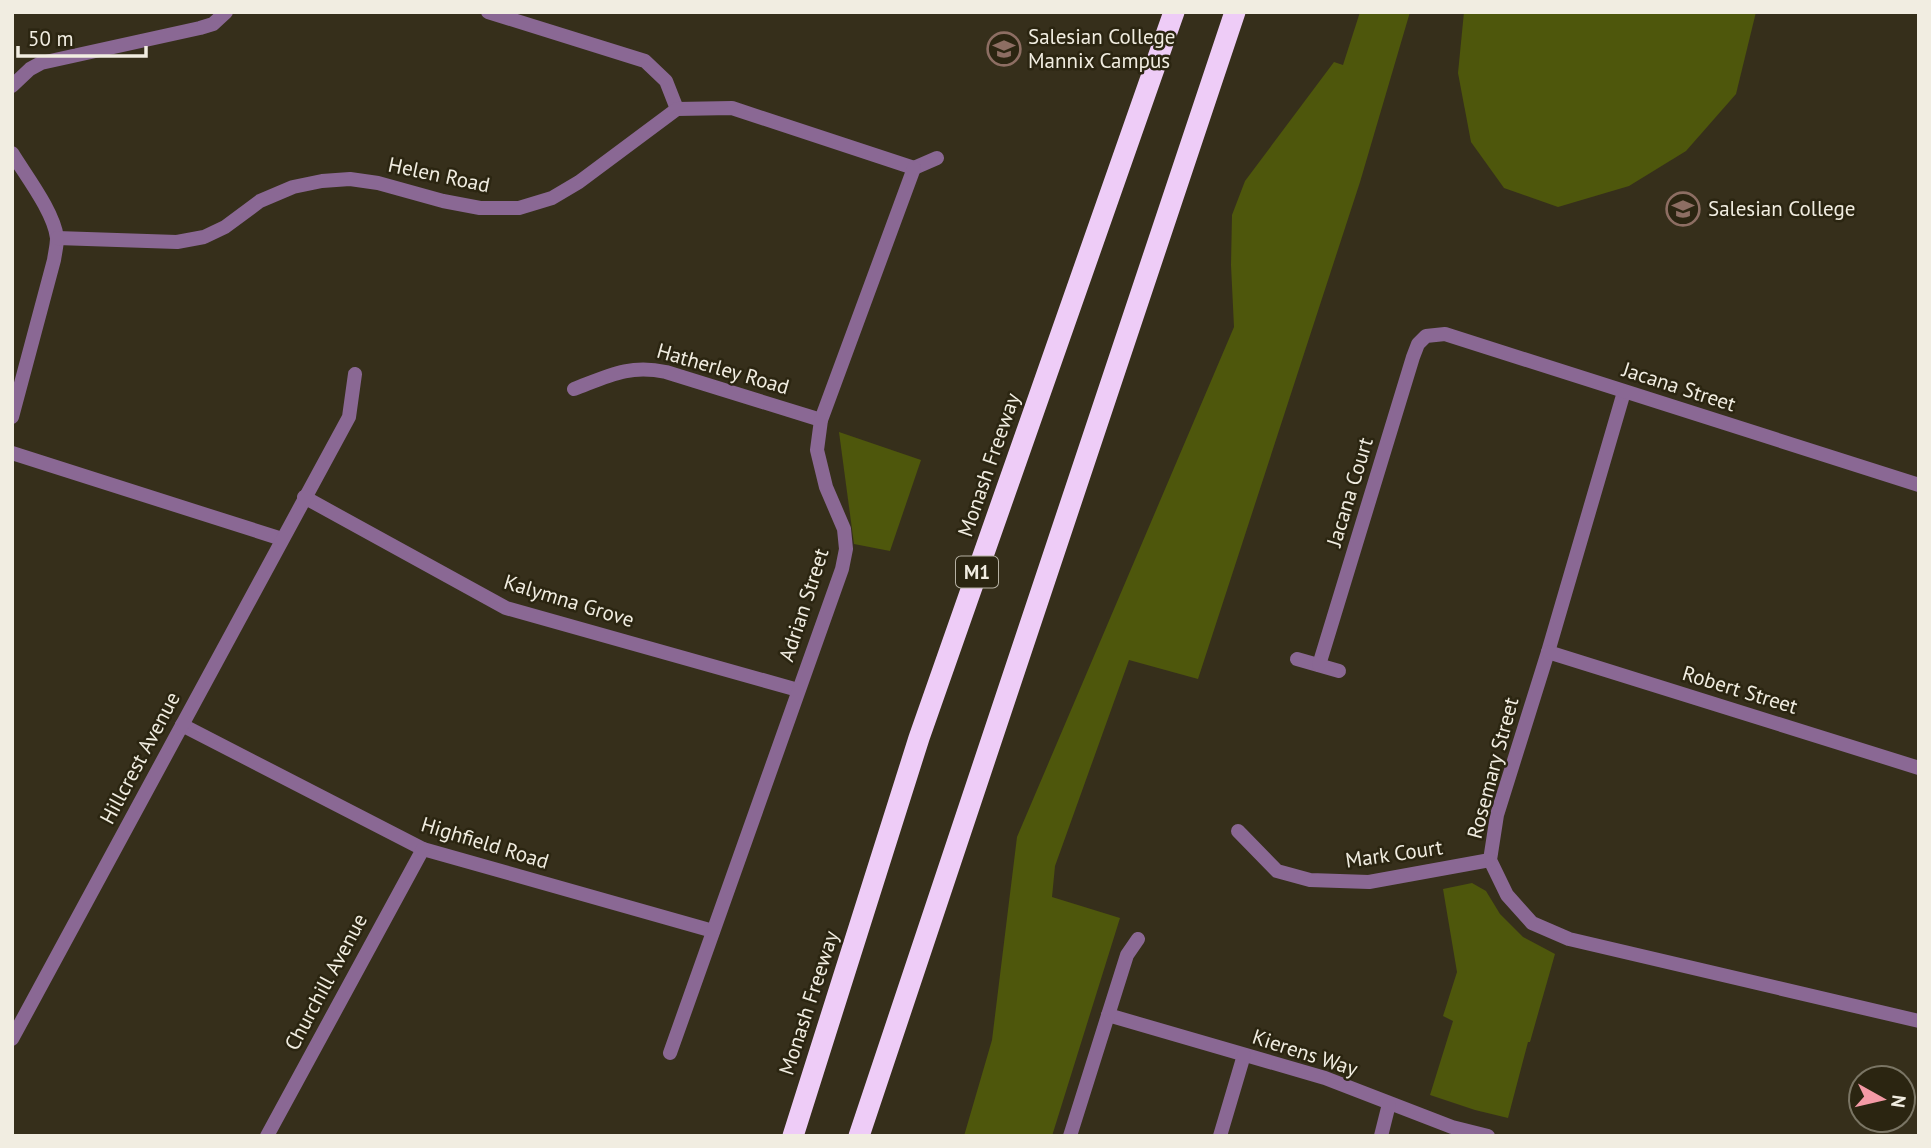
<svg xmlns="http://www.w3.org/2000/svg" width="1931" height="1148" font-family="'PT Sans',sans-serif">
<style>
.green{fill:#4e570c}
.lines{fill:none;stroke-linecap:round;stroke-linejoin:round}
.minor{stroke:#8a6894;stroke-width:14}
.motorway{stroke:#eeccf7;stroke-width:21}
.labels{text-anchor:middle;stroke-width:5;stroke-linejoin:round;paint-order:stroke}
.shield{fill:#2b2511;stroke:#b6b1a3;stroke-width:2}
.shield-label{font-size:19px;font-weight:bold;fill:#f1ede1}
.poi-label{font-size:21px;fill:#f1ede1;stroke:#2b2511;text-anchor:start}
.street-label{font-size:21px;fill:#f1ede1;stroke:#2b2511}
</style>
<rect width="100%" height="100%" fill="#362f1b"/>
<!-- green -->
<g class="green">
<path d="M 1360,12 L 1410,12 L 1360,182 L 1198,679 L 1129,660 L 1055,866 L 1052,897 L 1120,918 L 1052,1136 L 964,1136 L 992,1040 L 1017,837 L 1234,327 L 1231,265 L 1232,215 L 1245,181 L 1334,62 L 1343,65 Z"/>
<path d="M 1464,12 L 1756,12 L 1736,94 L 1686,151 L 1629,186 L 1558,207 L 1504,188 L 1471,142 L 1458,73 Z"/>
<path d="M 839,432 L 921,460 L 890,551 L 854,544 Z"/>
<path d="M 1472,883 L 1486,891 L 1500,914 L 1523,937 L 1555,954 L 1530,1042 L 1528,1042 L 1508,1118 L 1475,1110 L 1430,1095 L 1453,1021 L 1443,1016 L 1457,972 L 1443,889 Z"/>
</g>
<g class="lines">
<!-- minor -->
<g class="minor">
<path d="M 488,12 L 645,61 L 666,81 L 677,109"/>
<path d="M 12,86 L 30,69 L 41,63 L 200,28 L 213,24 L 226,12"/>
<path d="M 12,153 C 26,176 54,212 57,238 C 57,245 55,253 54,260 L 12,417"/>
<path d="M 914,168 L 937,158"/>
<path d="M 57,238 L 177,242 L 204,237 L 225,227 L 260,201 L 293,187 L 322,181 L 350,179 L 378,183 L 443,201 L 480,208 L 519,208 L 552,198 L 579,182 L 677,109 L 732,108 L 914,168"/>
<path d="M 574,389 C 608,376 629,364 666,372 L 821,420"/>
<path d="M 1624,392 L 1548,652 L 1497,815 L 1490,860 L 1507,895 L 1532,923 L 1569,939 L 1919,1021"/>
<path d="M 12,453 L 282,539"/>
<path d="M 304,497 L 506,608 L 798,690"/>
<path d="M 1548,652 L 1919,768"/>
<path d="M 1297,659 L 1339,671"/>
<path d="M 1319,665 L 1413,357 L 1418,344 L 1426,336 L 1445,334 L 1919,485"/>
<path d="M 182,725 L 423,849 L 713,931"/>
<path d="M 1238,831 L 1277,871 L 1310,880 L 1369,882 L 1490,860"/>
<path d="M 1108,1015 L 1325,1078 L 1452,1127 L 1488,1136"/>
<path d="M 12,1039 L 349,417 L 355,374"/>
<path d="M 670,1053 L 842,569 L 846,549 L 844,529 L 826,487 L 817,450 L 821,420 L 914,168"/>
<path d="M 267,1136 L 423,849"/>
<path d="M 1070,1136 L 1127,955 L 1138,939"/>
<path d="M 1220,1136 L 1244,1055"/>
<path d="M 1381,1136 L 1389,1104"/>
</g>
<!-- motorway -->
<g class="motorway">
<path d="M 793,1136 L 919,738 L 1174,12"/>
<path d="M 859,1136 L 1235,12"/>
</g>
</g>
<!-- icons -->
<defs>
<symbol id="school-ring" viewBox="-11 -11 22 22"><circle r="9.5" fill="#2b2511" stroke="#8d6e63" stroke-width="1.5"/><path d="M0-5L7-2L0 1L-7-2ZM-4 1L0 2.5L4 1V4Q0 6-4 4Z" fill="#8d6e63"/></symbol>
</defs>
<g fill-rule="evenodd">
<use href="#school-ring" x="985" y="30" width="38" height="38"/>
<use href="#school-ring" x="1664" y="190" width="38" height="38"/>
</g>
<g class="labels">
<!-- shield labels -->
<rect class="shield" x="956" y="556.5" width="42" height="31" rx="5"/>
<g class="shield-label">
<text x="977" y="579">M1</text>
</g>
<!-- poi labels -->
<g class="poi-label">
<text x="1028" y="44">Salesian College<tspan x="1028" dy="24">Mannix Campus</tspan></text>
<text x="1708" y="216">Salesian College</text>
</g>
<!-- street labels -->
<g class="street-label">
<text transform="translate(439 175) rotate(12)" y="7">Helen Road</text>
<text transform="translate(723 369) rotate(16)" y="7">Hatherley Road</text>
<text transform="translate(1679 387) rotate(18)" y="7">Jacana Street</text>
<text transform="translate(989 465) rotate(-71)" y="7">Monash Freeway</text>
<text transform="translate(1350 492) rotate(-73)" y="7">Jacana Court</text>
<text transform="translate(569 601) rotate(17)" y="7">Kalymna Grove</text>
<text transform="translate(804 605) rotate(-72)" y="7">Adrian Street</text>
<text transform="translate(1740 690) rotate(17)" y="7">Robert Street</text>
<text transform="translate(140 758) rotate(-62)" y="7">Hillcrest Avenue</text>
<text transform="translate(1493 768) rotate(-75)" y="7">Rosemary Street</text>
<text transform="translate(485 843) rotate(17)" y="7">Highfield Road</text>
<text transform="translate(1394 854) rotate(-8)" y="7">Mark Court</text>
<text transform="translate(326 982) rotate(-62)" y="7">Churchill Avenue</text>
<text transform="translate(809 1003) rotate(-72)" y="7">Monash Freeway</text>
<text transform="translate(1305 1053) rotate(18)" y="7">Kierens Way</text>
</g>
</g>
<!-- border -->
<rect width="1931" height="1148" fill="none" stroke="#f1ede1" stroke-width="28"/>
<!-- north arrow -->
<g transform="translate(1882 1099) rotate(98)"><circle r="33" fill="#2b2511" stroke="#7a7564" stroke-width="2"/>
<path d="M0-5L12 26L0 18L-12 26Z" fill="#f49aa6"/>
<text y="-10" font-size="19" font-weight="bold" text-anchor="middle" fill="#f1ede1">N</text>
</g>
<!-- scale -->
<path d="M18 46v10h128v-10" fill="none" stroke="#f1ede1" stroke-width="3.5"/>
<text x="28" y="46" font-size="21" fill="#f1ede1" stroke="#2b2511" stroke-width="5" paint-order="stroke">50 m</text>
</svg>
